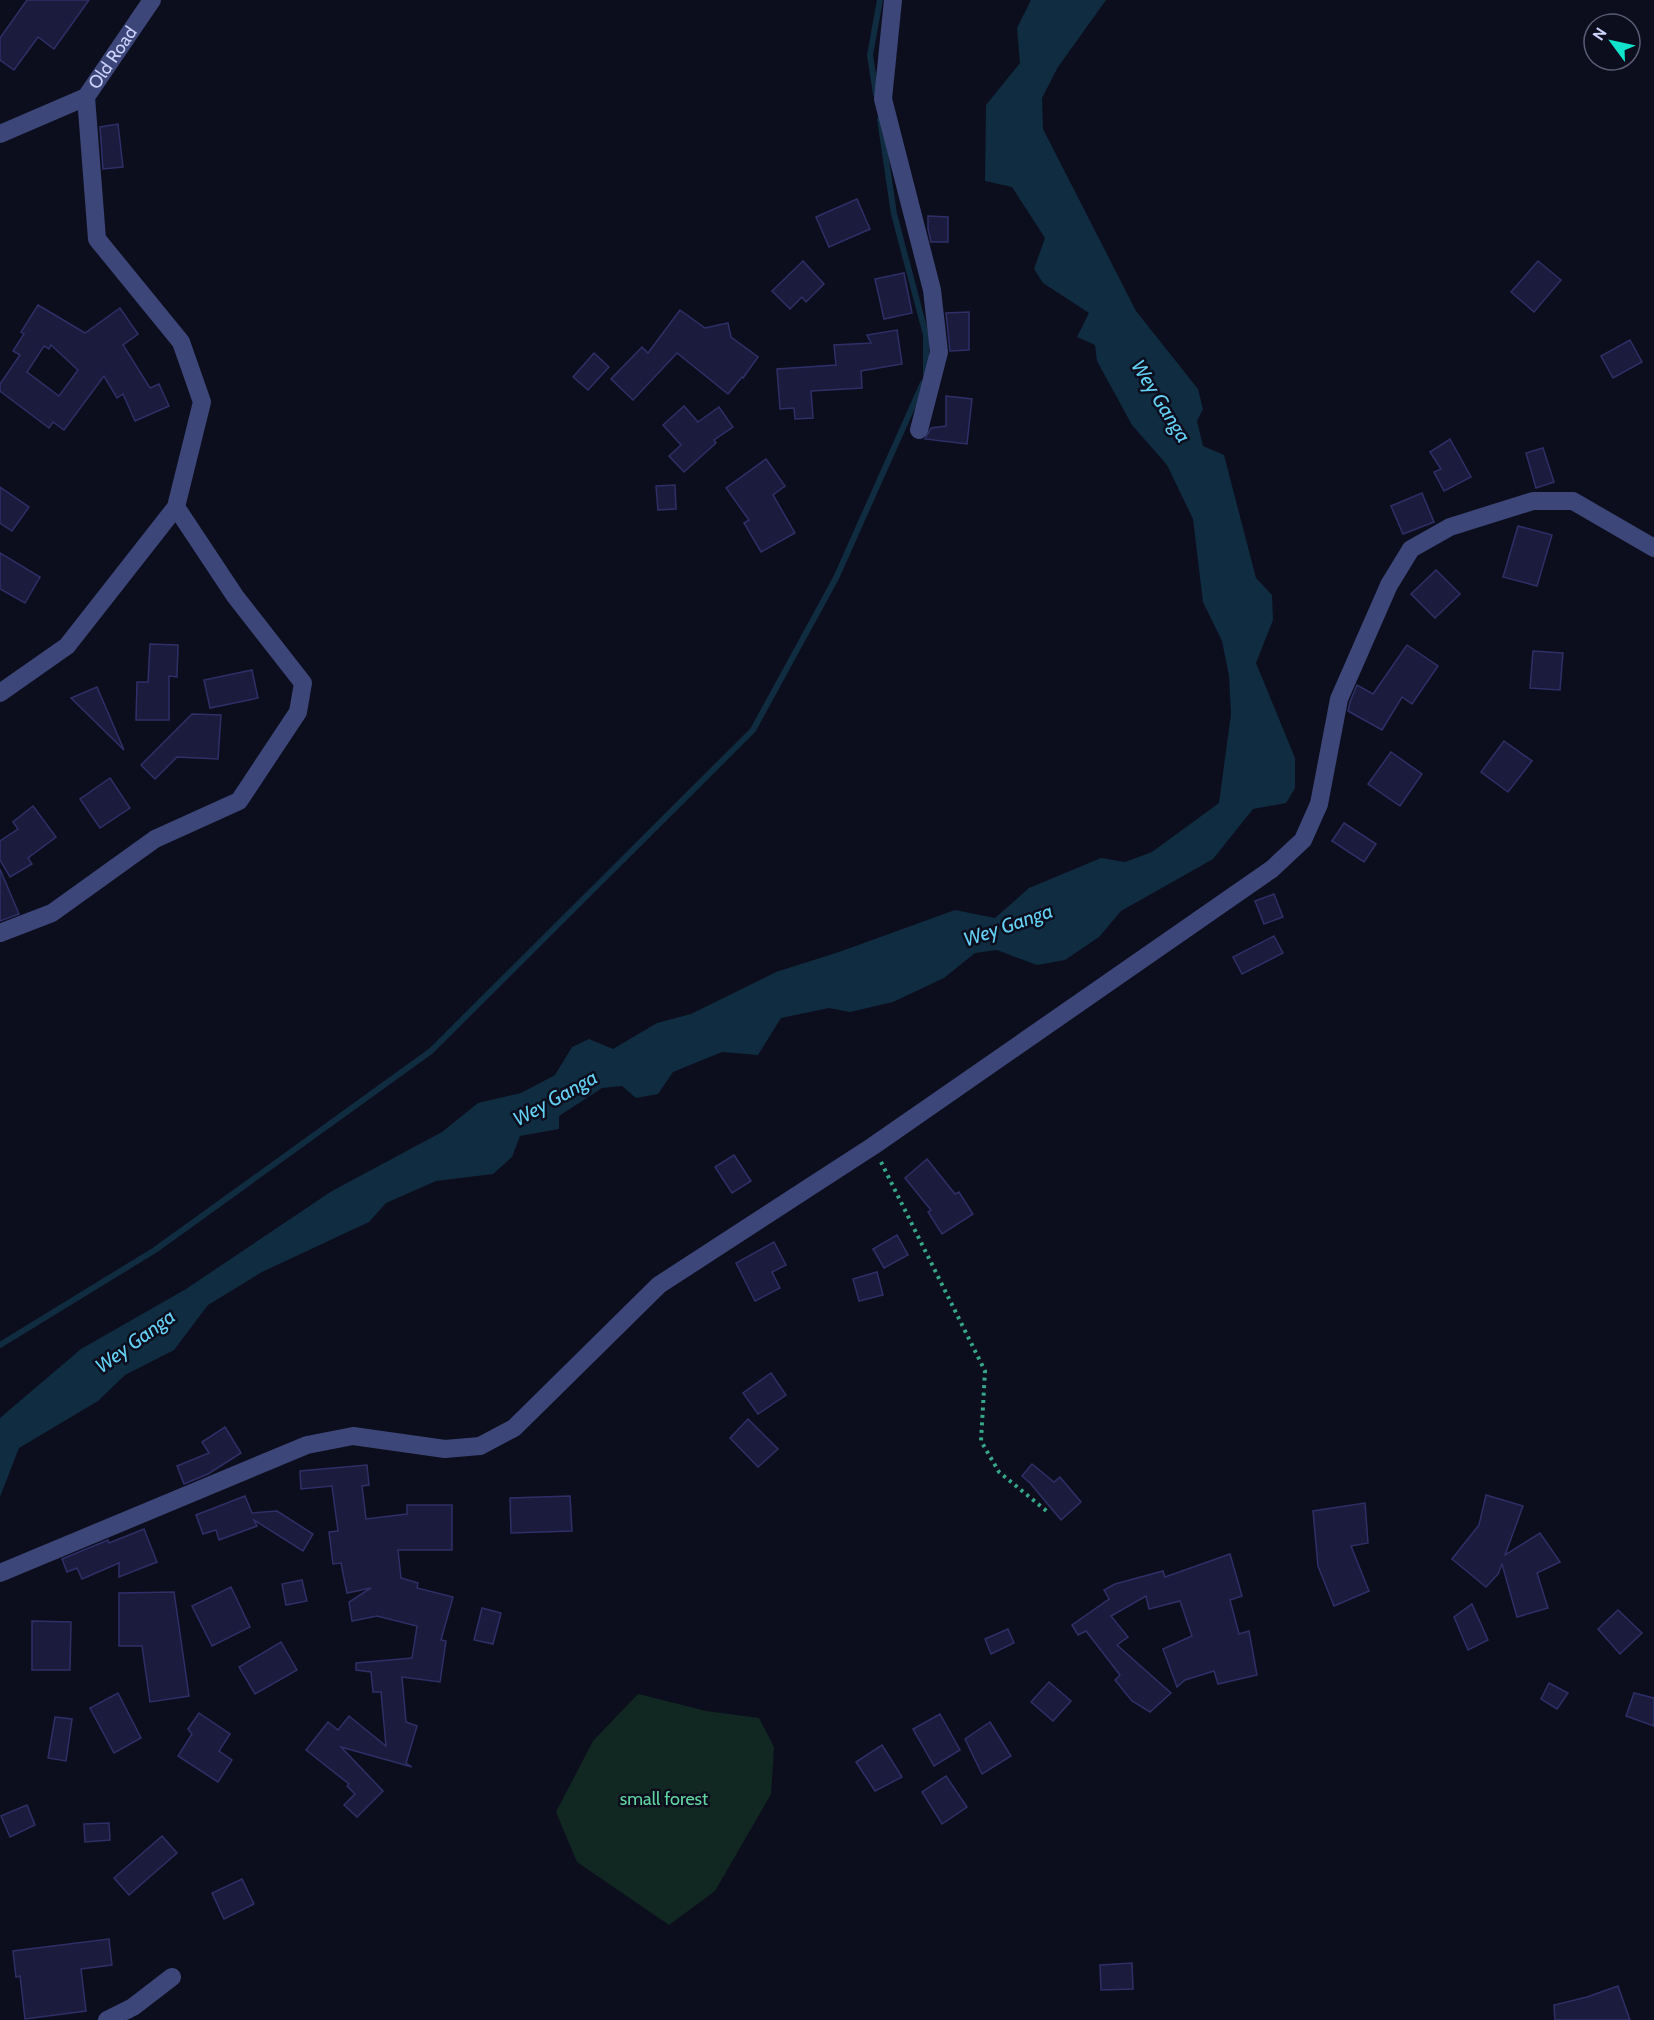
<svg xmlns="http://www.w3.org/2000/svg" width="1654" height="2020" font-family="Cabin,sans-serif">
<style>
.green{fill:#112721}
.water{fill:#0f2c40}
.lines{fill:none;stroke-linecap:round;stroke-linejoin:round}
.stream{stroke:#0f2c40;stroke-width:6}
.building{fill:#1b1b3d;stroke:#2e2f67;stroke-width:1.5;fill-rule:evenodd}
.path{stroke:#36a788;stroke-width:4;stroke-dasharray:3 4.5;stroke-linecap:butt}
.minor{stroke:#3c4679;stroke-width:18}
.labels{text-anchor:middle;stroke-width:5;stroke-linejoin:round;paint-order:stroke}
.street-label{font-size:18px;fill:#cdd2fb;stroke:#0d0e1d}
.park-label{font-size:18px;fill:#60d59f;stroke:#0d0e1d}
.water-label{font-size:20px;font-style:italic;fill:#63d0f4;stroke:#0d0e1d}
</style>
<rect width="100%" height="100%" fill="#0d0e1d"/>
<!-- green -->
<path class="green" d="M 638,1694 L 706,1711 L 759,1718 L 774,1747 L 771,1794 L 715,1891 L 669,1925 L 577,1862 L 556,1812 L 593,1741 Z"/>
<!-- water -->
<path class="water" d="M 1031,0 L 1106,0 L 1058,67 L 1042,98 L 1043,129 L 1136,311 L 1198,389 L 1203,409 L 1197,421 L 1203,446 L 1224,455 L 1256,578 L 1272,595 L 1273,620 L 1256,663 L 1295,758 L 1295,788 L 1286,803 L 1253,809 L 1213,859 L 1121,911 L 1099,937 L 1065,960 L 1037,965 L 997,950 L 975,953 L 944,978 L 893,1002 L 850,1012 L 829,1008 L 781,1018 L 758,1055 L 722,1052 L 673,1072 L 658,1094 L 636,1098 L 622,1086 L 602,1088 L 559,1116 L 559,1129 L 520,1136 L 512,1157 L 493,1174 L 436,1181 L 386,1203 L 369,1222 L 262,1272 L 208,1305 L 174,1350 L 125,1375 L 98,1401 L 19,1448 L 0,1497 L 0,1418 L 81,1349 L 186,1289 L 332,1191 L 442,1132 L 478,1103 L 521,1093 L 555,1075 L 572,1047 L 589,1039 L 613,1049 L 657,1023 L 691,1014 L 776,972 L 839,952 L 955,910 L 995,918 L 1029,888 L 1101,858 L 1125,862 L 1152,852 L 1219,803 L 1231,714 L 1229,676 L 1222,641 L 1203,602 L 1193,519 L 1167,465 L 1132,425 L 1097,361 L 1095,345 L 1077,337 L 1089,313 L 1043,283 L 1034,269 L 1045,238 L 1012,187 L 985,181 L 986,105 L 1020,63 L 1017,28 Z"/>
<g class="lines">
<!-- stream -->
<g class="stream">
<path d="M 876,94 L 870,55 L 880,0"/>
<path d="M 880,119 L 894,214 L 926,335 L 926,374"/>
<path d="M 0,1345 L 155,1250 L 431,1051 L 753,730 L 836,578 L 923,383"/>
</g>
</g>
<!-- building -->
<g class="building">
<path d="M 27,0 L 89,0 L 54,49 L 38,37 L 14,70 L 0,60 L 0,38 Z"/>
<path d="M 118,124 L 123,167 L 103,169 L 100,127 Z"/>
<path d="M 857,199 L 870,229 L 829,247 L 816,217 Z"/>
<path d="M 928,216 L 948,217 L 948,242 L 931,242 L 928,229 Z"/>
<path d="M 803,261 L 824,284 L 806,302 L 802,297 L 790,309 L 772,291 Z"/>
<path d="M 1538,261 L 1561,280 L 1534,312 L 1511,292 Z"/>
<path d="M 904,273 L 912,313 L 884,319 L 875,279 Z"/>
<path d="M 38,305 L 85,333 L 120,308 L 138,334 L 123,345 L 150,388 L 159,384 L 169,406 L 135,421 L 123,394 L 117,398 L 104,376 L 64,430 L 53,422 L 49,428 L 0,391 L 0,384 L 20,355 L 13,351 L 24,334 L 21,332 ZM 51,345 L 78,370 L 59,396 L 27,372 L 44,346 L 49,349 Z"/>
<path d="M 680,310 L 705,328 L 728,323 L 731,337 L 758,357 L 743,378 L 742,377 L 728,394 L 677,353 L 633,400 L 611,379 L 642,347 L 648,353 Z"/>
<path d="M 969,312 L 969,350 L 950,351 L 946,313 Z"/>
<path d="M 897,330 L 902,364 L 861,371 L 862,388 L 811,391 L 813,418 L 795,419 L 794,408 L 780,409 L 777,369 L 836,365 L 834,345 L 871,343 L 867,335 Z"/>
<path d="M 1630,340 L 1642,362 L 1613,378 L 1601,356 Z"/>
<path d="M 594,353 L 609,367 L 588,390 L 573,377 Z"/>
<path d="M 946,396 L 972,399 L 967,444 L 925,439 L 931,428 L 946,426 Z"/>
<path d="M 684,406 L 698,422 L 719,407 L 733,427 L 714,440 L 716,443 L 684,472 L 669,456 L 681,445 L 663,425 Z"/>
<path d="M 1450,439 L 1471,477 L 1444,491 L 1434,472 L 1441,469 L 1430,452 Z"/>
<path d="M 1543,448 L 1554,482 L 1536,488 L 1526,453 Z"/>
<path d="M 766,459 L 785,486 L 773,495 L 795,533 L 761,552 L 744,523 L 749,520 L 726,488 Z"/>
<path d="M 675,485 L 676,509 L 658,510 L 656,486 Z"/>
<path d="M 0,487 L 29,507 L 12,531 L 0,523 Z"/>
<path d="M 1422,493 L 1434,522 L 1403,534 L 1391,506 Z"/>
<path d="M 1518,526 L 1552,535 L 1537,586 L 1503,577 Z"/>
<path d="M 0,553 L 40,577 L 25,603 L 0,589 Z"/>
<path d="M 1436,570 L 1460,594 L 1435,618 L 1411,594 Z"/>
<path d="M 150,644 L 178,645 L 177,677 L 169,676 L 169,720 L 136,720 L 137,682 L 148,682 Z"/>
<path d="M 1407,645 L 1438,666 L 1412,704 L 1402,697 L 1382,730 L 1348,711 L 1350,702 L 1357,685 L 1373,694 Z"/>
<path d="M 1533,651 L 1563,653 L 1560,690 L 1530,688 Z"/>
<path d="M 252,670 L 258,698 L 210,708 L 204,680 Z"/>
<path d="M 97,687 L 124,750 L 71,698 Z"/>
<path d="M 192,714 L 221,715 L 218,759 L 177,757 L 155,779 L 141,765 Z"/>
<path d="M 1504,741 L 1532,761 L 1508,792 L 1481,772 Z"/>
<path d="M 1391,752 L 1422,774 L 1400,806 L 1368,784 Z"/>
<path d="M 110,778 L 130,808 L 100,828 L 80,799 Z"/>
<path d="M 33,806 L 56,837 L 28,858 L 32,864 L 10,877 L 0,860 L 0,841 L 18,829 L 13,822 Z"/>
<path d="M 1344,823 L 1376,844 L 1364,862 L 1332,841 Z"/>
<path d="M 0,869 L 19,914 L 0,921 Z"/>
<path d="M 1274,894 L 1283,917 L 1264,924 L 1255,901 Z"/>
<path d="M 1274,936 L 1283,953 L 1242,974 L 1233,957 Z"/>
<path d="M 734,1155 L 751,1181 L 732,1193 L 715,1167 Z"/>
<path d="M 927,1159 L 955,1194 L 959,1192 L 973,1214 L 942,1234 L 928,1212 L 931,1210 L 905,1178 Z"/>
<path d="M 897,1235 L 908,1255 L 884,1268 L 873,1249 Z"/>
<path d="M 774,1242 L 786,1265 L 772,1272 L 780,1288 L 755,1301 L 736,1263 Z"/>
<path d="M 877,1272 L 883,1295 L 859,1301 L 853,1279 Z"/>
<path d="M 771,1373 L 786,1395 L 758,1414 L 743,1393 Z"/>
<path d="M 748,1419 L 778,1449 L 758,1467 L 730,1438 Z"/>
<path d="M 225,1427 L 241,1453 L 208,1474 L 184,1484 L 177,1466 L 209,1453 L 202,1442 Z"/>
<path d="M 1032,1464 L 1054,1482 L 1060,1477 L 1081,1502 L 1061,1520 L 1030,1483 L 1022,1476 Z"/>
<path d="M 367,1465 L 369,1485 L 362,1486 L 366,1519 L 407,1514 L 407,1505 L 452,1505 L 452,1550 L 398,1550 L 401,1578 L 418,1583 L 417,1588 L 453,1597 L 441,1640 L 446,1641 L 440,1682 L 402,1677 L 406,1722 L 417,1726 L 406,1763 L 412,1767 L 341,1747 L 383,1791 L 357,1817 L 344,1805 L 355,1794 L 347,1786 L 349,1784 L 306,1750 L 328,1722 L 338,1730 L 349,1716 L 386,1746 L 381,1692 L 373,1692 L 371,1672 L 356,1670 L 356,1663 L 412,1658 L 417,1626 L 377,1616 L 352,1621 L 349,1602 L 371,1588 L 347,1593 L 341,1563 L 333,1564 L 329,1532 L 338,1531 L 332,1486 L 301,1489 L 300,1471 Z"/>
<path d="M 1486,1495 L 1523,1506 L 1505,1555 L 1540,1533 L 1560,1562 L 1537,1573 L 1548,1608 L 1517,1617 L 1502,1564 L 1498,1574 L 1486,1587 L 1452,1559 L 1479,1525 Z"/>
<path d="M 245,1496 L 252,1513 L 277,1511 L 313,1534 L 303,1551 L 254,1520 L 257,1526 L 219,1540 L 216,1530 L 203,1534 L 196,1515 Z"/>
<path d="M 570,1496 L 572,1531 L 511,1533 L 510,1498 Z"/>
<path d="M 1365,1503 L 1368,1543 L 1351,1546 L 1369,1591 L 1334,1606 L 1318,1566 L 1313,1511 Z"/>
<path d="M 144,1529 L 157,1562 L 119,1577 L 119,1563 L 82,1579 L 77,1568 L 67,1572 L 62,1559 L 108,1540 L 109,1543 Z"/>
<path d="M 1230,1554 L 1242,1596 L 1230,1600 L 1239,1634 L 1249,1631 L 1257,1675 L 1218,1684 L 1214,1671 L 1185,1680 L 1177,1687 L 1163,1649 L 1192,1636 L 1180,1601 L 1149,1609 L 1146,1596 L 1111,1616 L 1128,1637 L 1117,1645 L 1171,1693 L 1150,1712 L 1132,1701 L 1115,1680 L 1120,1675 L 1086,1631 L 1078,1635 L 1072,1625 L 1109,1599 L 1104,1590 L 1115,1584 L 1163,1571 L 1165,1577 Z"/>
<path d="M 302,1580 L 307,1601 L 286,1605 L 282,1584 Z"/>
<path d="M 231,1587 L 250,1627 L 212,1646 L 192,1606 Z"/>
<path d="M 174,1592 L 189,1696 L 150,1702 L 142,1646 L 119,1646 L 119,1593 Z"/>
<path d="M 1472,1604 L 1488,1640 L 1468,1650 L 1454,1617 Z"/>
<path d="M 482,1608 L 501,1613 L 493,1644 L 474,1640 Z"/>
<path d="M 1618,1610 L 1642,1633 L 1620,1654 L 1598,1629 Z"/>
<path d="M 32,1621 L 71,1622 L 70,1670 L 32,1670 Z"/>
<path d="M 1008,1629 L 1014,1643 L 991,1654 L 985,1639 Z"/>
<path d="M 281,1642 L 297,1670 L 255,1694 L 239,1667 Z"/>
<path d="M 1049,1682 L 1071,1701 L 1053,1721 L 1031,1702 Z"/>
<path d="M 1549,1683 L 1568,1693 L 1557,1709 L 1541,1699 Z"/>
<path d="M 118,1693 L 141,1738 L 114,1753 L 90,1708 Z"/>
<path d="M 1634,1693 L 1654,1698 L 1654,1726 L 1626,1716 Z"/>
<path d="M 199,1713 L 230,1734 L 219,1751 L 232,1760 L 218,1782 L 178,1756 L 192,1734 L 188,1729 Z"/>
<path d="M 940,1714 L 960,1750 L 934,1766 L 913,1729 Z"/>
<path d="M 55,1717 L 72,1719 L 66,1761 L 48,1758 Z"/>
<path d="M 990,1722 L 1011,1756 L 982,1774 L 965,1739 Z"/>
<path d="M 882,1745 L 902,1777 L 875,1791 L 856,1762 Z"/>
<path d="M 946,1776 L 967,1807 L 942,1824 L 922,1792 Z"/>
<path d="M 27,1805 L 35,1825 L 10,1837 L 1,1816 Z"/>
<path d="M 109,1823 L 110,1840 L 85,1842 L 84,1824 Z"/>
<path d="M 162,1836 L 177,1853 L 129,1895 L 114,1878 Z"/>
<path d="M 242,1879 L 254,1904 L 224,1919 L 212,1893 Z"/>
<path d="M 109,1939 L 112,1965 L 81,1969 L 86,2011 L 25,2019 L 20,1976 L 16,1977 L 13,1951 Z"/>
<path d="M 1132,1963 L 1133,1989 L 1101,1990 L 1100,1965 Z"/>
<path d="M 1618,1986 L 1630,2020 L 1555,2020 L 1554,2005 L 1587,1997 Z"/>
</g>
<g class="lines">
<!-- path -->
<path class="path" d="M 881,1162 L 985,1371 L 981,1441 L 999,1472 L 1049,1513"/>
<!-- minor -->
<g class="minor">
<path d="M 893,0 L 883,99 L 932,290 L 939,352 L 919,430"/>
<path id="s1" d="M 0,134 L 86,97 L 152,0"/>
<path d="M 0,693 L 67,646 L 176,507 L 202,402 L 181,342 L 97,239 L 86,97"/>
<path d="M 0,933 L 52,913 L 155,839 L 239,801 L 298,712 L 303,683 L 235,596 L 176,507"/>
<path d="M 0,1573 L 307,1445 L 353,1436 L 445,1449 L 480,1446 L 514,1428 L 659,1285 L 873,1146 L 1272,869 L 1303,840 L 1319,804 L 1339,699 L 1389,585 L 1411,549 L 1450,527 L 1533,501 L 1573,501 L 1654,548"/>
<path d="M 107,2020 L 133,2007 L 172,1977"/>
</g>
</g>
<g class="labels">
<!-- street labels -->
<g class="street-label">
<text dy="6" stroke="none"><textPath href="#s1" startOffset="141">Old Road</textPath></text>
</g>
<!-- park labels -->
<g class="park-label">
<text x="664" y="1805">small forest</text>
</g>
<!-- water labels -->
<g class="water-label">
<text transform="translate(1161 401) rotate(58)" y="7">Wey Ganga</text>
<text transform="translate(1008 925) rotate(-19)" y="7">Wey Ganga</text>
<text transform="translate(555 1098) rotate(-29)" y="7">Wey Ganga</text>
<text transform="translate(135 1341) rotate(-36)" y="7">Wey Ganga</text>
</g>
</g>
<!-- north arrow -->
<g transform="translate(1612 42) rotate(303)"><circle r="28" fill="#0d0e1d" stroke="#5a5c76" stroke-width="1.5"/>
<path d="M0-4.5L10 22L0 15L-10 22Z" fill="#10e5cc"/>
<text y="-9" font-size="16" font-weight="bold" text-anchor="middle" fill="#cdd2fb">N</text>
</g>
</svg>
